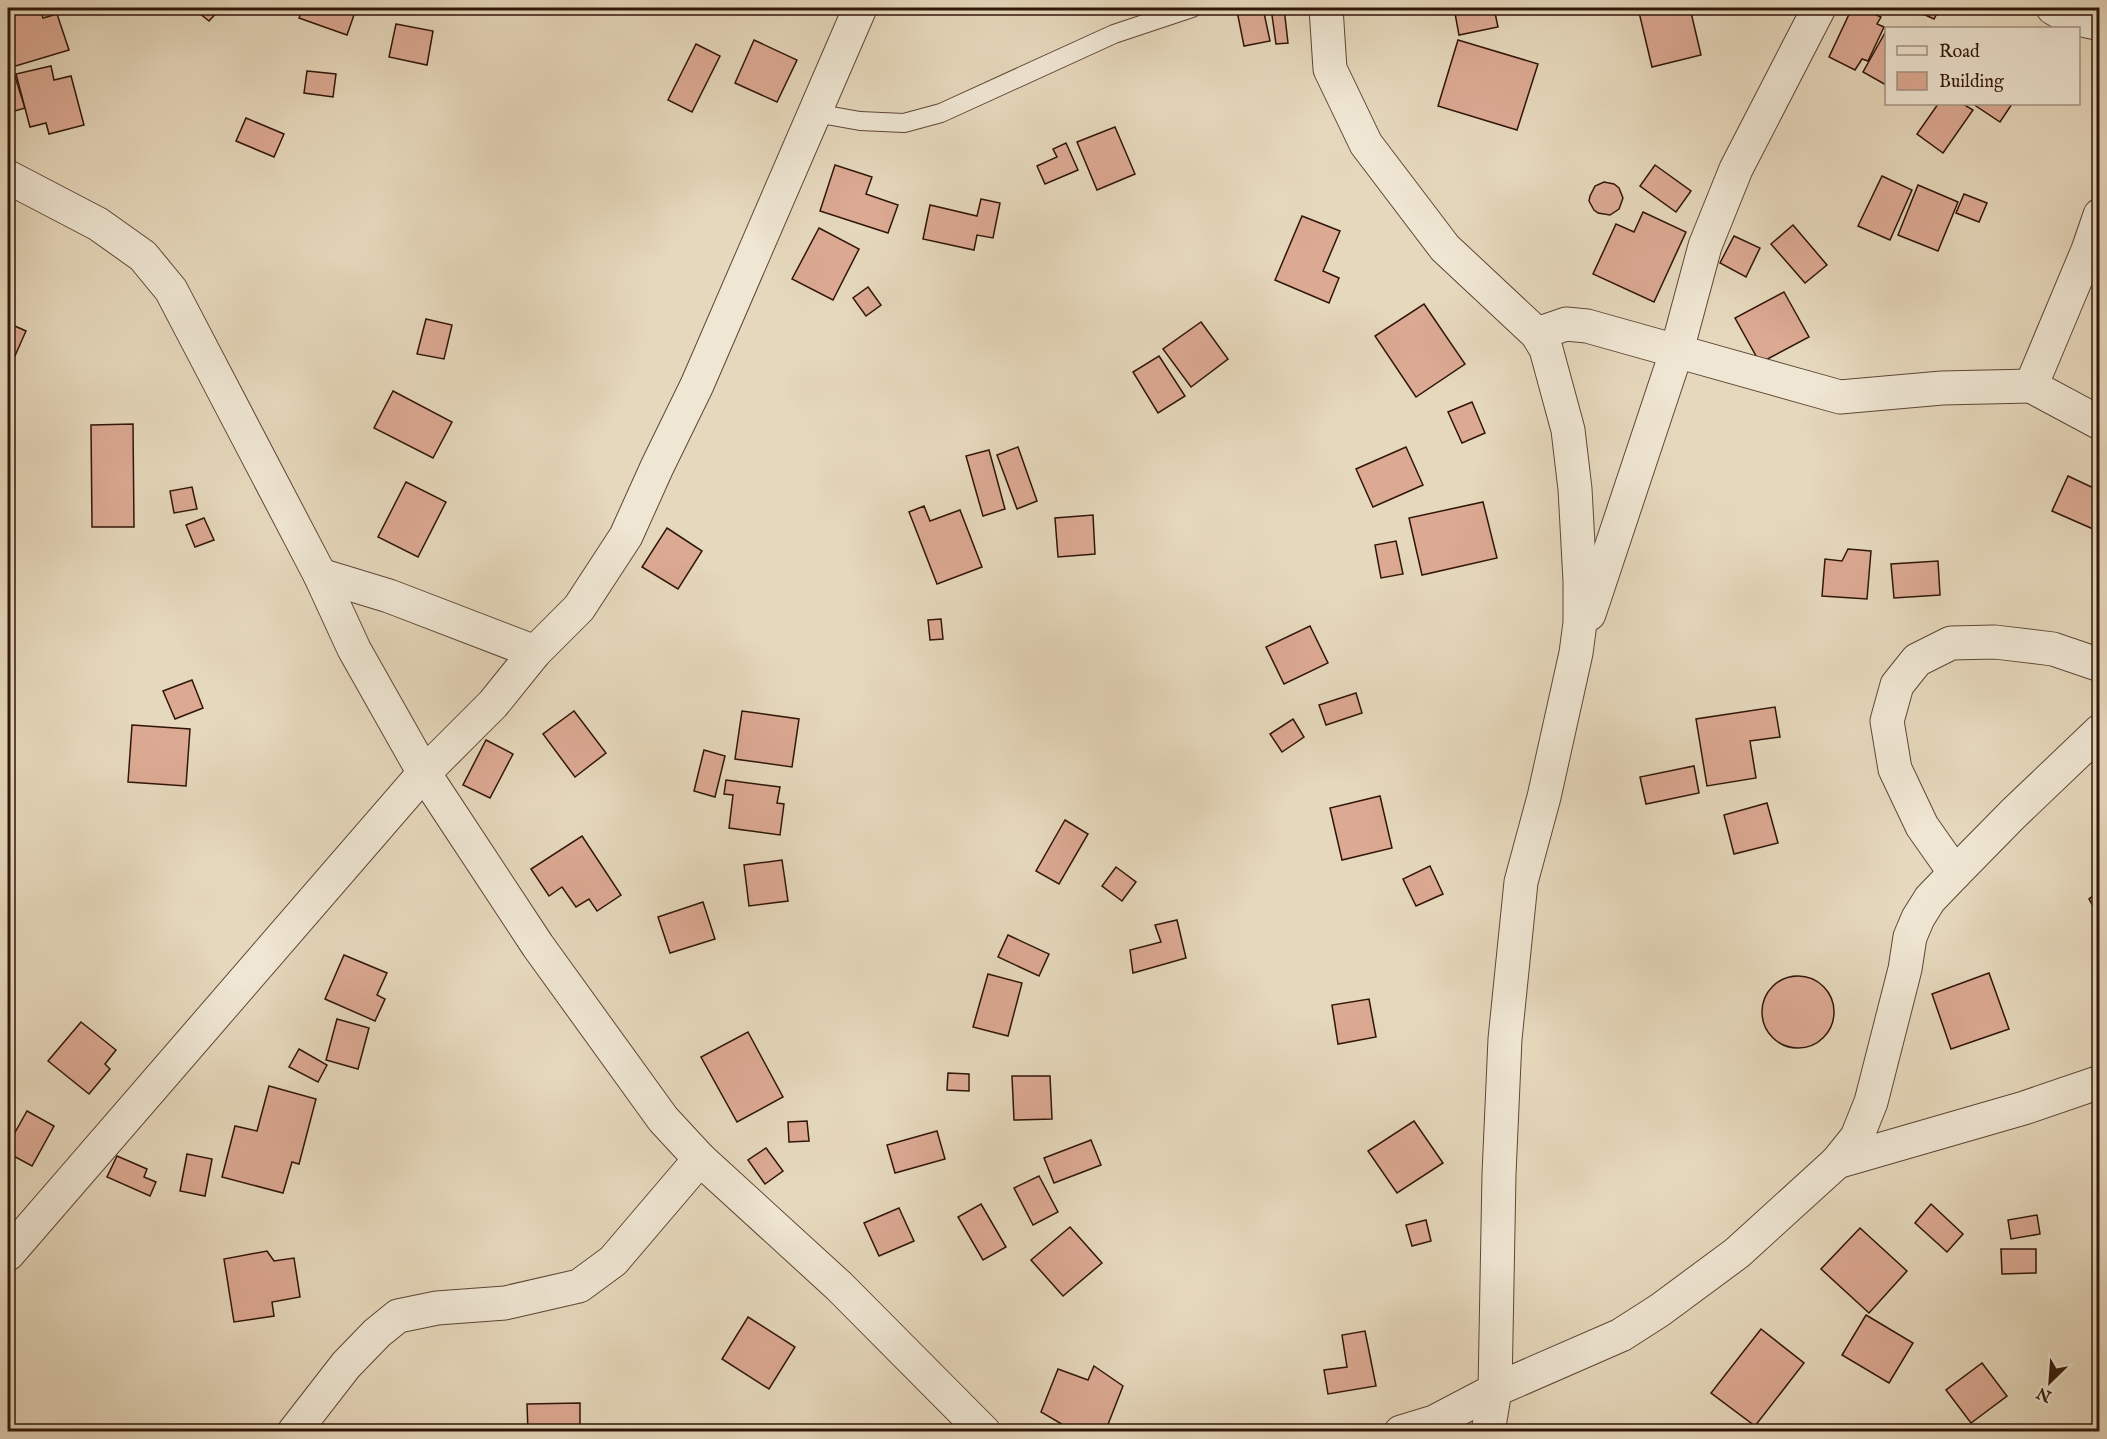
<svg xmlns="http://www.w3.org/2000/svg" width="2107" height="1439" font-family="'IM FELL English',serif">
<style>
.building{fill:#dca993;stroke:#301609;stroke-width:1.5}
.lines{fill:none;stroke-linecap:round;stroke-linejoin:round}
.service-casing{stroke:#5e4636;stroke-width:20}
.minor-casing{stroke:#5e4636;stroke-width:35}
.service{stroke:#efe6d3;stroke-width:18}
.minor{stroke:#efe6d3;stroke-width:33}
</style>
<rect width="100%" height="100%" fill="#e6d8bc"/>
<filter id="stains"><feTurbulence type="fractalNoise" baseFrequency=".00333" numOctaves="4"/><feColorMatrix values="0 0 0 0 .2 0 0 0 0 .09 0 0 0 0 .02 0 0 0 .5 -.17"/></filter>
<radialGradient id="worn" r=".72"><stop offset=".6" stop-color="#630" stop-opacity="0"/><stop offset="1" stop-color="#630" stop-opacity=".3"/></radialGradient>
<!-- building -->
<g class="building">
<path d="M 31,8 L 40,8 L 43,18 L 57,14 L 69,50 L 12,67 L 25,108 L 8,113 L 8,14 Z"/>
<path d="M 193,8 L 221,8 L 209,21 Z"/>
<path d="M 303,8 L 343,8 L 355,12 L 347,35 L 299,18 Z"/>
<path d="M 1254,8 L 1263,8 L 1270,41 L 1244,46 L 1237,11 Z"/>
<path d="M 1271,8 L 1284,8 L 1288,43 L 1276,44 Z"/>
<path d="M 1454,8 L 1494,8 L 1498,27 L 1459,35 Z"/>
<path d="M 1638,8 L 1690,8 L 1701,55 L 1652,67 Z"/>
<path d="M 1852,8 L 1861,8 L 1881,17 L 1877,24 L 1884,27 L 1868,61 L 1862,59 L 1855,70 L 1829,57 Z"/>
<path d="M 1910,8 L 1940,8 L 1934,19 Z"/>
<path d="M 396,24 L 433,31 L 427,65 L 389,57 Z"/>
<path d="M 1886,31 L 1886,85 L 1863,72 Z"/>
<path d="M 754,40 L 797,60 L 777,102 L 735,83 Z"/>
<path d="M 1458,40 L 1538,64 L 1517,130 L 1438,106 Z"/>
<path d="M 696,44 L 720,56 L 692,112 L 668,100 Z"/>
<path d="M 51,66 L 54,80 L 71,76 L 84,125 L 49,134 L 46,123 L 30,127 L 16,74 Z"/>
<path d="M 307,71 L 336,74 L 333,97 L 304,93 Z"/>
<path d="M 1938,104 L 1963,104 L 1973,110 L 1943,153 L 1917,134 Z"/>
<path d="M 1973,104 L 2012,104 L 2000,122 Z"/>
<path d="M 246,118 L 284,134 L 274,157 L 236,141 Z"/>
<path d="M 1115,127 L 1135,174 L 1097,190 L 1077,142 Z"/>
<path d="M 1066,143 L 1078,170 L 1045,184 L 1037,166 L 1057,157 L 1053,149 Z"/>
<path d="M 835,165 L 872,177 L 866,194 L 898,205 L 888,233 L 820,211 Z"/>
<path d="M 1655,165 L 1691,191 L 1676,212 L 1640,186 Z"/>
<path d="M 1882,176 L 1912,190 L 1890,240 L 1858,226 Z"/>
<path d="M 1604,182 L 1614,184 L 1619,188 L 1623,198 L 1619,209 L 1610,215 L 1598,213 L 1594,210 L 1589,201 L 1590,196 L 1595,186 Z"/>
<path d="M 1918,185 L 1958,202 L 1938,251 L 1898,235 Z"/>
<path d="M 1964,194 L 1987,203 L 1979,222 L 1956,213 Z"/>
<path d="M 981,199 L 1000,203 L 993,238 L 977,235 L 974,250 L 923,239 L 930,205 L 977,216 Z"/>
<path d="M 1643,212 L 1686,232 L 1654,302 L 1593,274 L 1616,224 L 1634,232 Z"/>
<path d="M 1302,216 L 1340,231 L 1323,271 L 1339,278 L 1329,303 L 1275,280 Z"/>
<path d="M 1793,225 L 1827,265 L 1805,283 L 1771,244 Z"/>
<path d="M 819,228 L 859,249 L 833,300 L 792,279 Z"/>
<path d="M 1734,236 L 1760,248 L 1746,277 L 1720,263 Z"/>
<path d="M 868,287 L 881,305 L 866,316 L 853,298 Z"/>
<path d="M 1784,292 L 1809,337 L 1760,363 L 1735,318 Z"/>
<path d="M 1424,304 L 1465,364 L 1416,397 L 1375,336 Z"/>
<path d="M 426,319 L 452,325 L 444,359 L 417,354 Z"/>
<path d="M 1201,322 L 1228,359 L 1191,387 L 1163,349 Z"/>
<path d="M 8,323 L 26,331 L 14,358 L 8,355 Z"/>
<path d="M 1159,356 L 1185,396 L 1158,413 L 1133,372 Z"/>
<path d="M 393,391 L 452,422 L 433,458 L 374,428 Z"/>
<path d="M 1472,402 L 1485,433 L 1462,443 L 1448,412 Z"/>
<path d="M 133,424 L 134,527 L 92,527 L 91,425 Z"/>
<path d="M 1018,447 L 1037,501 L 1017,509 L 997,455 Z"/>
<path d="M 1406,447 L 1423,485 L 1373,507 L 1356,469 Z"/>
<path d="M 989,450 L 1005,509 L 983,516 L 966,456 Z"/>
<path d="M 2068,476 L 2100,491 L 2100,532 L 2052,511 Z"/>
<path d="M 406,482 L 446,502 L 418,557 L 378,537 Z"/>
<path d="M 192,487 L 197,509 L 174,513 L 170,491 Z"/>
<path d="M 1483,502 L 1497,558 L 1422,575 L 1409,518 Z"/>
<path d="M 924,506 L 930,521 L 960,510 L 982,567 L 937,584 L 909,512 Z"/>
<path d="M 1093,515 L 1095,554 L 1058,557 L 1055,518 Z"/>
<path d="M 204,518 L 214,540 L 195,547 L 186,525 Z"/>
<path d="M 667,528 L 702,551 L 678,589 L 642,567 Z"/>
<path d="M 1396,541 L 1403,574 L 1381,578 L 1375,545 Z"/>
<path d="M 1848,549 L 1871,551 L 1867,599 L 1822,596 L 1825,559 L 1842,561 Z"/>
<path d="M 1938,561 L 1940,595 L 1894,598 L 1891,564 Z"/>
<path d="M 941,619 L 943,639 L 930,640 L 928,620 Z"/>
<path d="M 1310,626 L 1328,663 L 1284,684 L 1266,647 Z"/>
<path d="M 192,680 L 203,708 L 175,719 L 163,691 Z"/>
<path d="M 1356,693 L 1362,713 L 1326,725 L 1319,705 Z"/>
<path d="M 1775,707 L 1780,737 L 1750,741 L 1756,778 L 1707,786 L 1696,719 Z"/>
<path d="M 574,711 L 606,753 L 575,777 L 543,734 Z"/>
<path d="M 742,711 L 799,719 L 792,767 L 735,759 Z"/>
<path d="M 1293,719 L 1304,737 L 1282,752 L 1270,734 Z"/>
<path d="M 132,725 L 190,729 L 186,786 L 128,782 Z"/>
<path d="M 486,740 L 513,754 L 490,798 L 463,785 Z"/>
<path d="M 704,750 L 725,756 L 715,797 L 694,791 Z"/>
<path d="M 1694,766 L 1699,793 L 1646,804 L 1640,777 Z"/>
<path d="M 726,780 L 780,787 L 777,803 L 784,804 L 780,835 L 729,828 L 733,795 L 724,794 Z"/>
<path d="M 8,787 L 14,787 L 11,833 L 8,833 Z"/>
<path d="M 1380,796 L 1392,848 L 1342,860 L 1330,808 Z"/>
<path d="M 1767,803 L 1778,843 L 1734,854 L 1724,815 Z"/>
<path d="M 1065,820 L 1088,834 L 1059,884 L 1036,871 Z"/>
<path d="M 582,836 L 621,895 L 597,911 L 589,899 L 576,907 L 562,887 L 549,896 L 531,869 Z"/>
<path d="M 782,860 L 788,901 L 749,906 L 744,865 Z"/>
<path d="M 1430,866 L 1443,894 L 1416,906 L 1403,879 Z"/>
<path d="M 1116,867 L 1136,882 L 1122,901 L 1102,886 Z"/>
<path d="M 2100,890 L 2100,919 L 2089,899 Z"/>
<path d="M 703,902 L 715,939 L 670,953 L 658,917 Z"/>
<path d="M 1177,920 L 1186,958 L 1133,973 L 1130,950 L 1161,942 L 1155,925 Z"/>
<path d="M 1008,935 L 1049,954 L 1039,976 L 998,957 Z"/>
<path d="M 344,955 L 387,973 L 377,995 L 385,999 L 375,1021 L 325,999 Z"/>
<path d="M 1989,973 L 2009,1029 L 1951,1049 L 1932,994 Z"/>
<path d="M 988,974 L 1022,983 L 1008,1036 L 973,1027 Z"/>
<circle cx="1798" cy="1012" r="36"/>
<path d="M 1369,999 L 1376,1037 L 1338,1044 L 1332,1005 Z"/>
<path d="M 337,1019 L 369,1028 L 358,1069 L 326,1060 Z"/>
<path d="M 81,1022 L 116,1050 L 105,1064 L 110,1069 L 89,1094 L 48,1061 Z"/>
<path d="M 748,1032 L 783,1097 L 737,1122 L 701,1057 Z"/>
<path d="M 299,1049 L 327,1065 L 318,1082 L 289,1067 Z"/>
<path d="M 948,1073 L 969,1074 L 969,1091 L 947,1090 Z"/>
<path d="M 1012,1076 L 1050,1076 L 1052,1119 L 1014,1120 Z"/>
<path d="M 269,1086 L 316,1099 L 299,1164 L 292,1162 L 283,1193 L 222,1177 L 235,1126 L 257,1131 Z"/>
<path d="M 27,1111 L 54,1126 L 32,1166 L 8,1153 L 8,1145 Z"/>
<path d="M 807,1121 L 809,1141 L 789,1142 L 788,1122 Z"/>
<path d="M 1414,1121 L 1443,1163 L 1397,1193 L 1368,1151 Z"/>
<path d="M 937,1131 L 945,1159 L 895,1173 L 887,1145 Z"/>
<path d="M 1091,1140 L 1101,1165 L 1054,1183 L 1044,1158 Z"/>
<path d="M 766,1148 L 783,1171 L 765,1184 L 748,1160 Z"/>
<path d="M 187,1154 L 212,1159 L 205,1196 L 180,1191 Z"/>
<path d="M 117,1156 L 147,1169 L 144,1177 L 156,1182 L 150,1196 L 107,1177 Z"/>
<path d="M 1039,1176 L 1058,1212 L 1033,1225 L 1014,1188 Z"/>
<path d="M 981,1204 L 1006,1247 L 983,1260 L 958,1217 Z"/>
<path d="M 1931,1204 L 1963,1234 L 1947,1252 L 1915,1223 Z"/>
<path d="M 899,1208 L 914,1241 L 879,1256 L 864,1223 Z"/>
<path d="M 2037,1215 L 2040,1234 L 2011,1239 L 2008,1220 Z"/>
<path d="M 1426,1220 L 1431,1241 L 1412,1246 L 1406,1225 Z"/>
<path d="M 1070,1227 L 1102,1263 L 1063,1296 L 1031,1260 Z"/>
<path d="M 1860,1228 L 1907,1271 L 1869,1313 L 1821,1269 Z"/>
<path d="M 2001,1249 L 2036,1249 L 2036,1273 L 2002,1274 Z"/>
<path d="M 267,1251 L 274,1261 L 294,1258 L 300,1297 L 272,1302 L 274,1316 L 234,1322 L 224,1259 Z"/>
<path d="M 1866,1315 L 1913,1343 L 1889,1383 L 1842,1355 Z"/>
<path d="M 748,1317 L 795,1347 L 769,1389 L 722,1359 Z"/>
<path d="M 1761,1329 L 1804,1363 L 1755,1426 L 1711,1393 Z"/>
<path d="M 1365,1331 L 1376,1386 L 1328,1394 L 1324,1370 L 1347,1367 L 1342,1335 Z"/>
<path d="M 1982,1363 L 2007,1396 L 1971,1423 L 1946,1390 Z"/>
<path d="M 1094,1366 L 1123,1386 L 1105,1432 L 1082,1432 L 1065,1426 L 1041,1412 L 1058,1369 L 1088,1380 Z"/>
<path d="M 580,1403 L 580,1432 L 528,1432 L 527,1404 Z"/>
</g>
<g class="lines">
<defs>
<path id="service" d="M 815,113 L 860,121 L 904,123 L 941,113 L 1114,34 L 1192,8"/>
<g id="minor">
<path d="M 1326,8 L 1330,69 L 1366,144 L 1445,248 L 1537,334 L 1546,349 L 1568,430 L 1575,489 L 1580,581 L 1580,623 L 1576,653 L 1544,797 L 1521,882 L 1505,1039 L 1499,1174 L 1495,1390 L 1488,1432"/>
<path d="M 2053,8 L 2069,17 L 2100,24"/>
<path d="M 8,177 L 98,224 L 143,256 L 171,290 L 320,575 L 354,649 L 424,773 L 538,946 L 663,1119 L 700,1159 L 839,1286 L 984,1432"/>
<path d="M 2100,215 L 2088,250 L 2031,386 L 2100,423"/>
<path d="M 1537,334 L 1566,324 L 1587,326 L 1840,397 L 1942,388 L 2031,386"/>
<path d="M 320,575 L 389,596 L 535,652"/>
<path d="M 1589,614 L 1677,350 L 1705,246 L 1736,169 L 1819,8"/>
<path d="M 1955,873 L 1922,826 L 1895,769 L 1887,721 L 1897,685 L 1917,660 L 1951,643 L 1995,642 L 2053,649 L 2100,665"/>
<path d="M 1837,1162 L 2024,1108 L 2100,1082"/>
<path d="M 8,1254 L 424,773 L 493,704 L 535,652 L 579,608 L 626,536 L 657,467 L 697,385 L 860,8"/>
<path d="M 294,1432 L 346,1365 L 377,1333 L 398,1316 L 437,1308 L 505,1303 L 579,1286 L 613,1261 L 700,1159"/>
<path d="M 1401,1432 L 1434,1422 L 1495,1390 L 1621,1335 L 1660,1310 L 1737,1253 L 1837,1162 L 1857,1137 L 1871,1102 L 1905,969 L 1910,937 L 1918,918 L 1930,899 L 1955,873 L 2013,814 L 2100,731"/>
</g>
</defs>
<!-- service casing -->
<use href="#service" class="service-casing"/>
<!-- minor casing -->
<use href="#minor" class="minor-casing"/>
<!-- service -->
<use href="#service" class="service"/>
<!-- minor -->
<use href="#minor" class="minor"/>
</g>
<!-- margin -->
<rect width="2107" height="1439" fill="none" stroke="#e6d8bc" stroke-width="30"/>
<rect x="9" y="9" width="2089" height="1421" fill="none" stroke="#301609" stroke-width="3"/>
<rect x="15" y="15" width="2077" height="1409" fill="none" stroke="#301609" stroke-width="1.5"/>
<!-- legend -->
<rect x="1885" y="27" width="195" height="78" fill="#efe6d3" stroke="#a39382" stroke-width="1.5"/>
<rect x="1897" y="46" width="30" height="9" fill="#efe6d3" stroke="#a39382" stroke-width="1.5"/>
<text x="1939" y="57" font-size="18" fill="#301609">Road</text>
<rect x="1897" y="72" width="30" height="18" fill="#dca993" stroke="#a39382" stroke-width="1.5"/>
<text x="1939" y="87" font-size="18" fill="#301609">Building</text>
<!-- north arrow -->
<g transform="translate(2050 1382) rotate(205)" stroke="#efe6d3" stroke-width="4.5" paint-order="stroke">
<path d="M0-4.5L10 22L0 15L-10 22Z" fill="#301609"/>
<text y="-9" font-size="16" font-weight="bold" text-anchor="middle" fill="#301609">N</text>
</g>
<rect width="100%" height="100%" filter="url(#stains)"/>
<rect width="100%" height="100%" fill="url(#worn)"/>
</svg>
